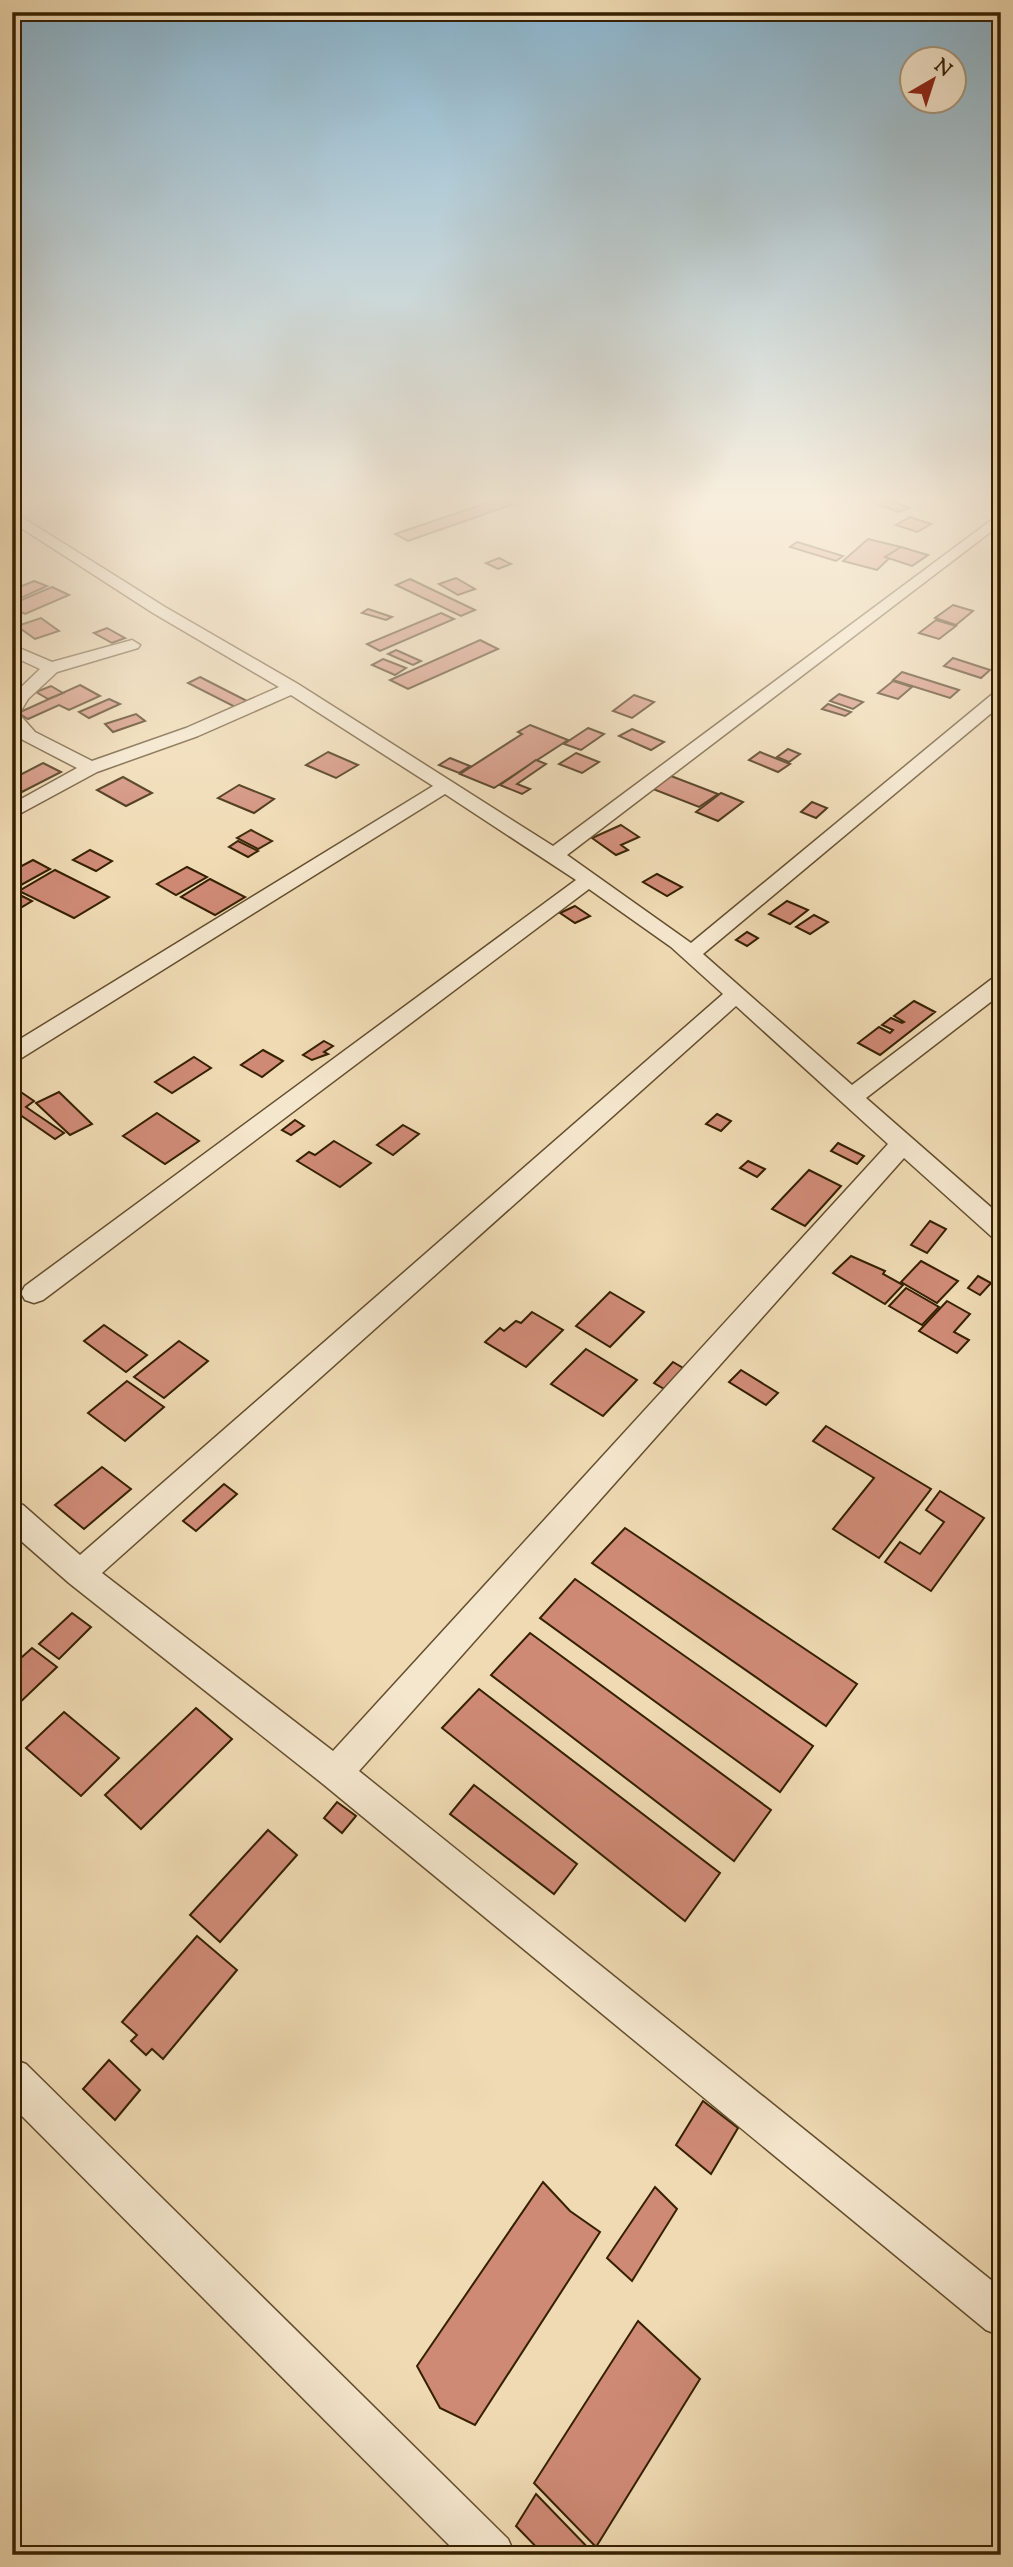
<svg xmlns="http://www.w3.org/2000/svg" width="1013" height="2567" font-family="'Sorts Mill Goudy',serif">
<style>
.building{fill:#cf8a76;stroke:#352000;stroke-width:2}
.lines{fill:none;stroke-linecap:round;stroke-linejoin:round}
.street-casing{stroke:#644e2d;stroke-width:3}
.street{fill:#f5e7ce;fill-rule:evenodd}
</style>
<rect width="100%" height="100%" fill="#efdab3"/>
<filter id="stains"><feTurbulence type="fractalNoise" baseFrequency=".00286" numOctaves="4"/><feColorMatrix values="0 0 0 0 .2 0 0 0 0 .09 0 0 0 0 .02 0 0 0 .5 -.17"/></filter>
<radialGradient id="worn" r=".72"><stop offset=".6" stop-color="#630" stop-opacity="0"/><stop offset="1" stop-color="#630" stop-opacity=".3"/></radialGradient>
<!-- building -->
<g class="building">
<path d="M 493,501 L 501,501 L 511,505 L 408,541 L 395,534 Z"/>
<path d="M 870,501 L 892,501 L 910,508 L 898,512 Z"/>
<path d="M 910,517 L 931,524 L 917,532 L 896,525 Z"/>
<path d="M 868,539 L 901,547 L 877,570 L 843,561 Z"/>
<path d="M 797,542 L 843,556 L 836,561 L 790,547 Z"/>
<path d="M 901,547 L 928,555 L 912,566 L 885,557 Z"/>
<path d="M 499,558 L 511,564 L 498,569 L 486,563 Z"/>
<path d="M 456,578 L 475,589 L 458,595 L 439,584 Z"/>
<path d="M 410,579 L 475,610 L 461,616 L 396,585 Z"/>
<path d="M 34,581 L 47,586 L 12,602 L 12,590 Z"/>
<path d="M 52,587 L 69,595 L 25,614 L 12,608 L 12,604 Z"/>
<path d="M 953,605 L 973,611 L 956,625 L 935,618 Z"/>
<path d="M 368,609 L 392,617 L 386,620 L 362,613 Z"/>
<path d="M 441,613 L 454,619 L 380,651 L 367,644 Z"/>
<path d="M 41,618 L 59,631 L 35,639 L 17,626 Z"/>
<path d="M 936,620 L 956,626 L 939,639 L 919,633 Z"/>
<path d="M 107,628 L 125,638 L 112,643 L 94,633 Z"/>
<path d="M 480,640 L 498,649 L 408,689 L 390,680 Z"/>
<path d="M 396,650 L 421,661 L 413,665 L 388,654 Z"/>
<path d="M 953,658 L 990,670 L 981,678 L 944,666 Z"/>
<path d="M 383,659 L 406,668 L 395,675 L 372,665 Z"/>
<path d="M 902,672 L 959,690 L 950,698 L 893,680 Z"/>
<path d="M 200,677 L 251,703 L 239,709 L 188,683 Z"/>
<path d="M 893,681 L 912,687 L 898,699 L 878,693 Z"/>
<path d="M 80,685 L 100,696 L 69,710 L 59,705 L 28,719 L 18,713 Z"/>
<path d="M 51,686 L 63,693 L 48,699 L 36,692 Z"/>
<path d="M 839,694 L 863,702 L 853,709 L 830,701 Z"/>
<path d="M 634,695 L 654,702 L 632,718 L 613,711 Z"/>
<path d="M 109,699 L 120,704 L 89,718 L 79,712 Z"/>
<path d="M 828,704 L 851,712 L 845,716 L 822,709 Z"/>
<path d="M 136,714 L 145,721 L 113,732 L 105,724 Z"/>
<path d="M 530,725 L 568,740 L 494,788 L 460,774 L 522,734 L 518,732 Z"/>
<path d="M 588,728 L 604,734 L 581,750 L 564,744 Z"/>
<path d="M 632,729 L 664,742 L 651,750 L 619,736 Z"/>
<path d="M 788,749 L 800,754 L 789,762 L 777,757 Z"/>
<path d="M 328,752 L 358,765 L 336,778 L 306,765 Z"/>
<path d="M 760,752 L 790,764 L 778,772 L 749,760 Z"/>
<path d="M 576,753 L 599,762 L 582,773 L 559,764 Z"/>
<path d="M 450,758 L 470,766 L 459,773 L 439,765 Z"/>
<path d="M 536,760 L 546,764 L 517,784 L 530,789 L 522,794 L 500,785 Z"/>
<path d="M 43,763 L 61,772 L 12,797 L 12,779 Z"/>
<path d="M 671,776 L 718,794 L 699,807 L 653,789 Z"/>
<path d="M 123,777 L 152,793 L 126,806 L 97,790 Z"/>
<path d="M 239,785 L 274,799 L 254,813 L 218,798 Z"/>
<path d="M 721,793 L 743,802 L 718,821 L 696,812 Z"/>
<path d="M 812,802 L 827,808 L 816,818 L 801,812 Z"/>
<path d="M 621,825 L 639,837 L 621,845 L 628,850 L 616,855 L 592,838 Z"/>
<path d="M 251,830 L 272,841 L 258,849 L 237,838 Z"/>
<path d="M 238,841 L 258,851 L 248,857 L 229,847 Z"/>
<path d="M 90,850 L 112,861 L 96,871 L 73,860 Z"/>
<path d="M 33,860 L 50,869 L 12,890 L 12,871 Z"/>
<path d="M 187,867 L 207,877 L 176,895 L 157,884 Z"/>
<path d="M 55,870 L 109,897 L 74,918 L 19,891 Z"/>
<path d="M 657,874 L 682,887 L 667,896 L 643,882 Z"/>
<path d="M 210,879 L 245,897 L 215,915 L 181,897 Z"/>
<path d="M 16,893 L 32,901 L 12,913 L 12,895 Z"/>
<path d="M 787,901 L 808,910 L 790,924 L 769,914 Z"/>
<path d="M 575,906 L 590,916 L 575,923 L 560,913 Z"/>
<path d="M 814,915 L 828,922 L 810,934 L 796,927 Z"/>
<path d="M 747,932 L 758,938 L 747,946 L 736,940 Z"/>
<path d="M 914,1001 L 935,1012 L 880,1055 L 858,1043 L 879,1027 L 890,1033 L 893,1030 L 882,1025 L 891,1018 L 902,1023 L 904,1022 L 894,1016 Z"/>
<path d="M 324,1041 L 333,1046 L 324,1052 L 328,1054 L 312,1060 L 303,1055 Z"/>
<path d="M 263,1050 L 283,1061 L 262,1077 L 241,1065 Z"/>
<path d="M 194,1057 L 211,1068 L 172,1093 L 155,1082 Z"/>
<path d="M 12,1086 L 34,1101 L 26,1107 L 64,1133 L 55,1139 L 13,1110 Z"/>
<path d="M 59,1092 L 92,1124 L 70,1135 L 36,1103 Z"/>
<path d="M 157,1113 L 199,1141 L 165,1164 L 123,1136 Z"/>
<path d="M 717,1114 L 731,1121 L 721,1131 L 706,1124 Z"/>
<path d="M 295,1120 L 304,1126 L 291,1135 L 282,1130 Z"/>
<path d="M 403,1125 L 419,1134 L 393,1155 L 377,1145 Z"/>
<path d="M 334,1141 L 371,1163 L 340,1187 L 297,1161 L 309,1152 L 315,1155 Z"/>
<path d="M 838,1143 L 864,1156 L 857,1164 L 831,1151 Z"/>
<path d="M 748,1161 L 765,1169 L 757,1177 L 740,1168 Z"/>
<path d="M 809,1170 L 841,1186 L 805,1226 L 772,1209 Z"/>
<path d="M 930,1221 L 946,1229 L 927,1253 L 911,1245 Z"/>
<path d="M 851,1256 L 885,1271 L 883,1274 L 903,1285 L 885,1304 L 833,1273 Z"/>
<path d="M 921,1261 L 958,1281 L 937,1303 L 901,1282 Z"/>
<path d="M 978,1276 L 991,1283 L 980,1295 L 968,1288 Z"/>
<path d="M 906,1288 L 939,1307 L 922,1325 L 889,1306 Z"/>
<path d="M 610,1292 L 644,1312 L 610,1347 L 576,1326 Z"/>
<path d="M 947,1301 L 970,1314 L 954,1332 L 969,1340 L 957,1353 L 919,1331 Z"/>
<path d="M 532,1312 L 563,1330 L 526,1367 L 485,1342 L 500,1328 L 504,1331 L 516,1321 L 521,1323 Z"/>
<path d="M 104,1325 L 147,1355 L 126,1372 L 84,1341 Z"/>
<path d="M 179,1341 L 208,1361 L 164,1398 L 134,1377 Z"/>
<path d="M 586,1349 L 637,1380 L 603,1416 L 551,1384 Z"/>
<path d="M 673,1362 L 690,1372 L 671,1393 L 654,1383 Z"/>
<path d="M 741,1370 L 778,1393 L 766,1405 L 729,1382 Z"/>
<path d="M 127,1381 L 164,1407 L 125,1441 L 88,1413 Z"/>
<path d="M 826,1426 L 931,1489 L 879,1558 L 833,1529 L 874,1478 L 813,1441 Z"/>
<path d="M 102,1467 L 131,1489 L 84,1529 L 55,1505 Z"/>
<path d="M 224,1484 L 237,1494 L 196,1531 L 183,1521 Z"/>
<path d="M 940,1491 L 984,1518 L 931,1591 L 885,1562 L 900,1542 L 920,1554 L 944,1522 L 926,1510 Z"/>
<path d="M 625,1528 L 857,1684 L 826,1726 L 592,1563 Z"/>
<path d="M 575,1579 L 813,1746 L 780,1792 L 540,1618 Z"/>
<path d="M 72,1613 L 91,1627 L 59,1659 L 39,1644 Z"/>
<path d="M 530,1633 L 771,1810 L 734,1861 L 491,1675 Z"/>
<path d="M 32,1648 L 57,1667 L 12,1710 L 12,1666 Z"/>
<path d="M 479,1689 L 720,1873 L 685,1921 L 442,1728 Z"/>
<path d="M 196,1708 L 232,1739 L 141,1829 L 105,1795 Z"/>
<path d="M 64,1712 L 119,1758 L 81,1796 L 26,1748 Z"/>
<path d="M 474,1785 L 577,1864 L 554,1894 L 450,1814 Z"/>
<path d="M 337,1802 L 356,1816 L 342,1833 L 324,1818 Z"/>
<path d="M 268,1830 L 297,1855 L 220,1942 L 190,1915 Z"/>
<path d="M 197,1936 L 237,1970 L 163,2059 L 152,2049 L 146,2055 L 131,2041 L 137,2035 L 122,2022 Z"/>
<path d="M 109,2060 L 140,2090 L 115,2120 L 83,2089 Z"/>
<path d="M 703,2101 L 738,2128 L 711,2174 L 676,2145 Z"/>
<path d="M 543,2182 L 570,2211 L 600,2232 L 475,2425 L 440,2408 L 417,2366 Z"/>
<path d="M 655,2187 L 677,2209 L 632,2281 L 607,2258 Z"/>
<path d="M 638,2321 L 700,2379 L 596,2547 L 534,2483 Z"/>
<path d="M 536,2494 L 595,2555 L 544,2555 L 516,2526 Z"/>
</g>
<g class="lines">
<defs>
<g id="street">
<path d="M 12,511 L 165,607 L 298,684 L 553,846 L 1001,513 L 1001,524 L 567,855 L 691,943 L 995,692 L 1001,691 L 1001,705 L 703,954 L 852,1085 L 993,978 L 1001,976 L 1001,994 L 866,1098 L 1001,1216 L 1001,1240 L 992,1237 L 904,1158 L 359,1771 L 1001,2288 L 1001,2336 L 986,2330 L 323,1784 L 69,1583 L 12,1533 L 12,1502 L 23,1505 L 80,1555 L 723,994 L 671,947 L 589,889 L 43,1300 L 34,1303 L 25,1300 L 21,1293 L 25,1286 L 576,880 L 445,794 L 20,1059 L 12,1061 L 12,1044 L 433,786 L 291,695 L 198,736 L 97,772 L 12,818 L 12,804 L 77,768 L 23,740 L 12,728 L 12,696 L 40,669 L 12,656 L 12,645 L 52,662 L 132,640 L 140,645 L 138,648 L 57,672 L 28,699 L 19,714 L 35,732 L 92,761 L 186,728 L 279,687 L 153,613 L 12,522 ZM 736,1006 L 888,1144 L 333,1751 L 102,1573 Z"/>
<path d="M 12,2059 L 26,2064 L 508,2539 L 515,2555 L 459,2555 L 12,2106 Z"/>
</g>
</defs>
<!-- street casing -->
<use href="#street" class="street-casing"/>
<!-- street -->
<use href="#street" class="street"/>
</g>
<!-- sky -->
<linearGradient id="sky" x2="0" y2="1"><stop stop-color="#89b6d1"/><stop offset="0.58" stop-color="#f8eedd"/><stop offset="1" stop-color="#f8eedd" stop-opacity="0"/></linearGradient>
<rect width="1013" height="860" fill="url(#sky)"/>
<!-- margin -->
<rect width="1013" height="2567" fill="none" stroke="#efdab3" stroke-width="42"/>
<rect x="14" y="14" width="985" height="2539" fill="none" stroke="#352000" stroke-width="3.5"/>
<rect x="21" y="21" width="971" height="2525" fill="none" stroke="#352000" stroke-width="2"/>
<!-- north arrow -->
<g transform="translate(933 80) rotate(39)"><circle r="33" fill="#f5e7ce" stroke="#a8977c" stroke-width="2"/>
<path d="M0-5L12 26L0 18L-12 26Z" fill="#8f2418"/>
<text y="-10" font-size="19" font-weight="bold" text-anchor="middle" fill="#352000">N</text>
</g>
<rect width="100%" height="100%" filter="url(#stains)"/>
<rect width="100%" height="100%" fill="url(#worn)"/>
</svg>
